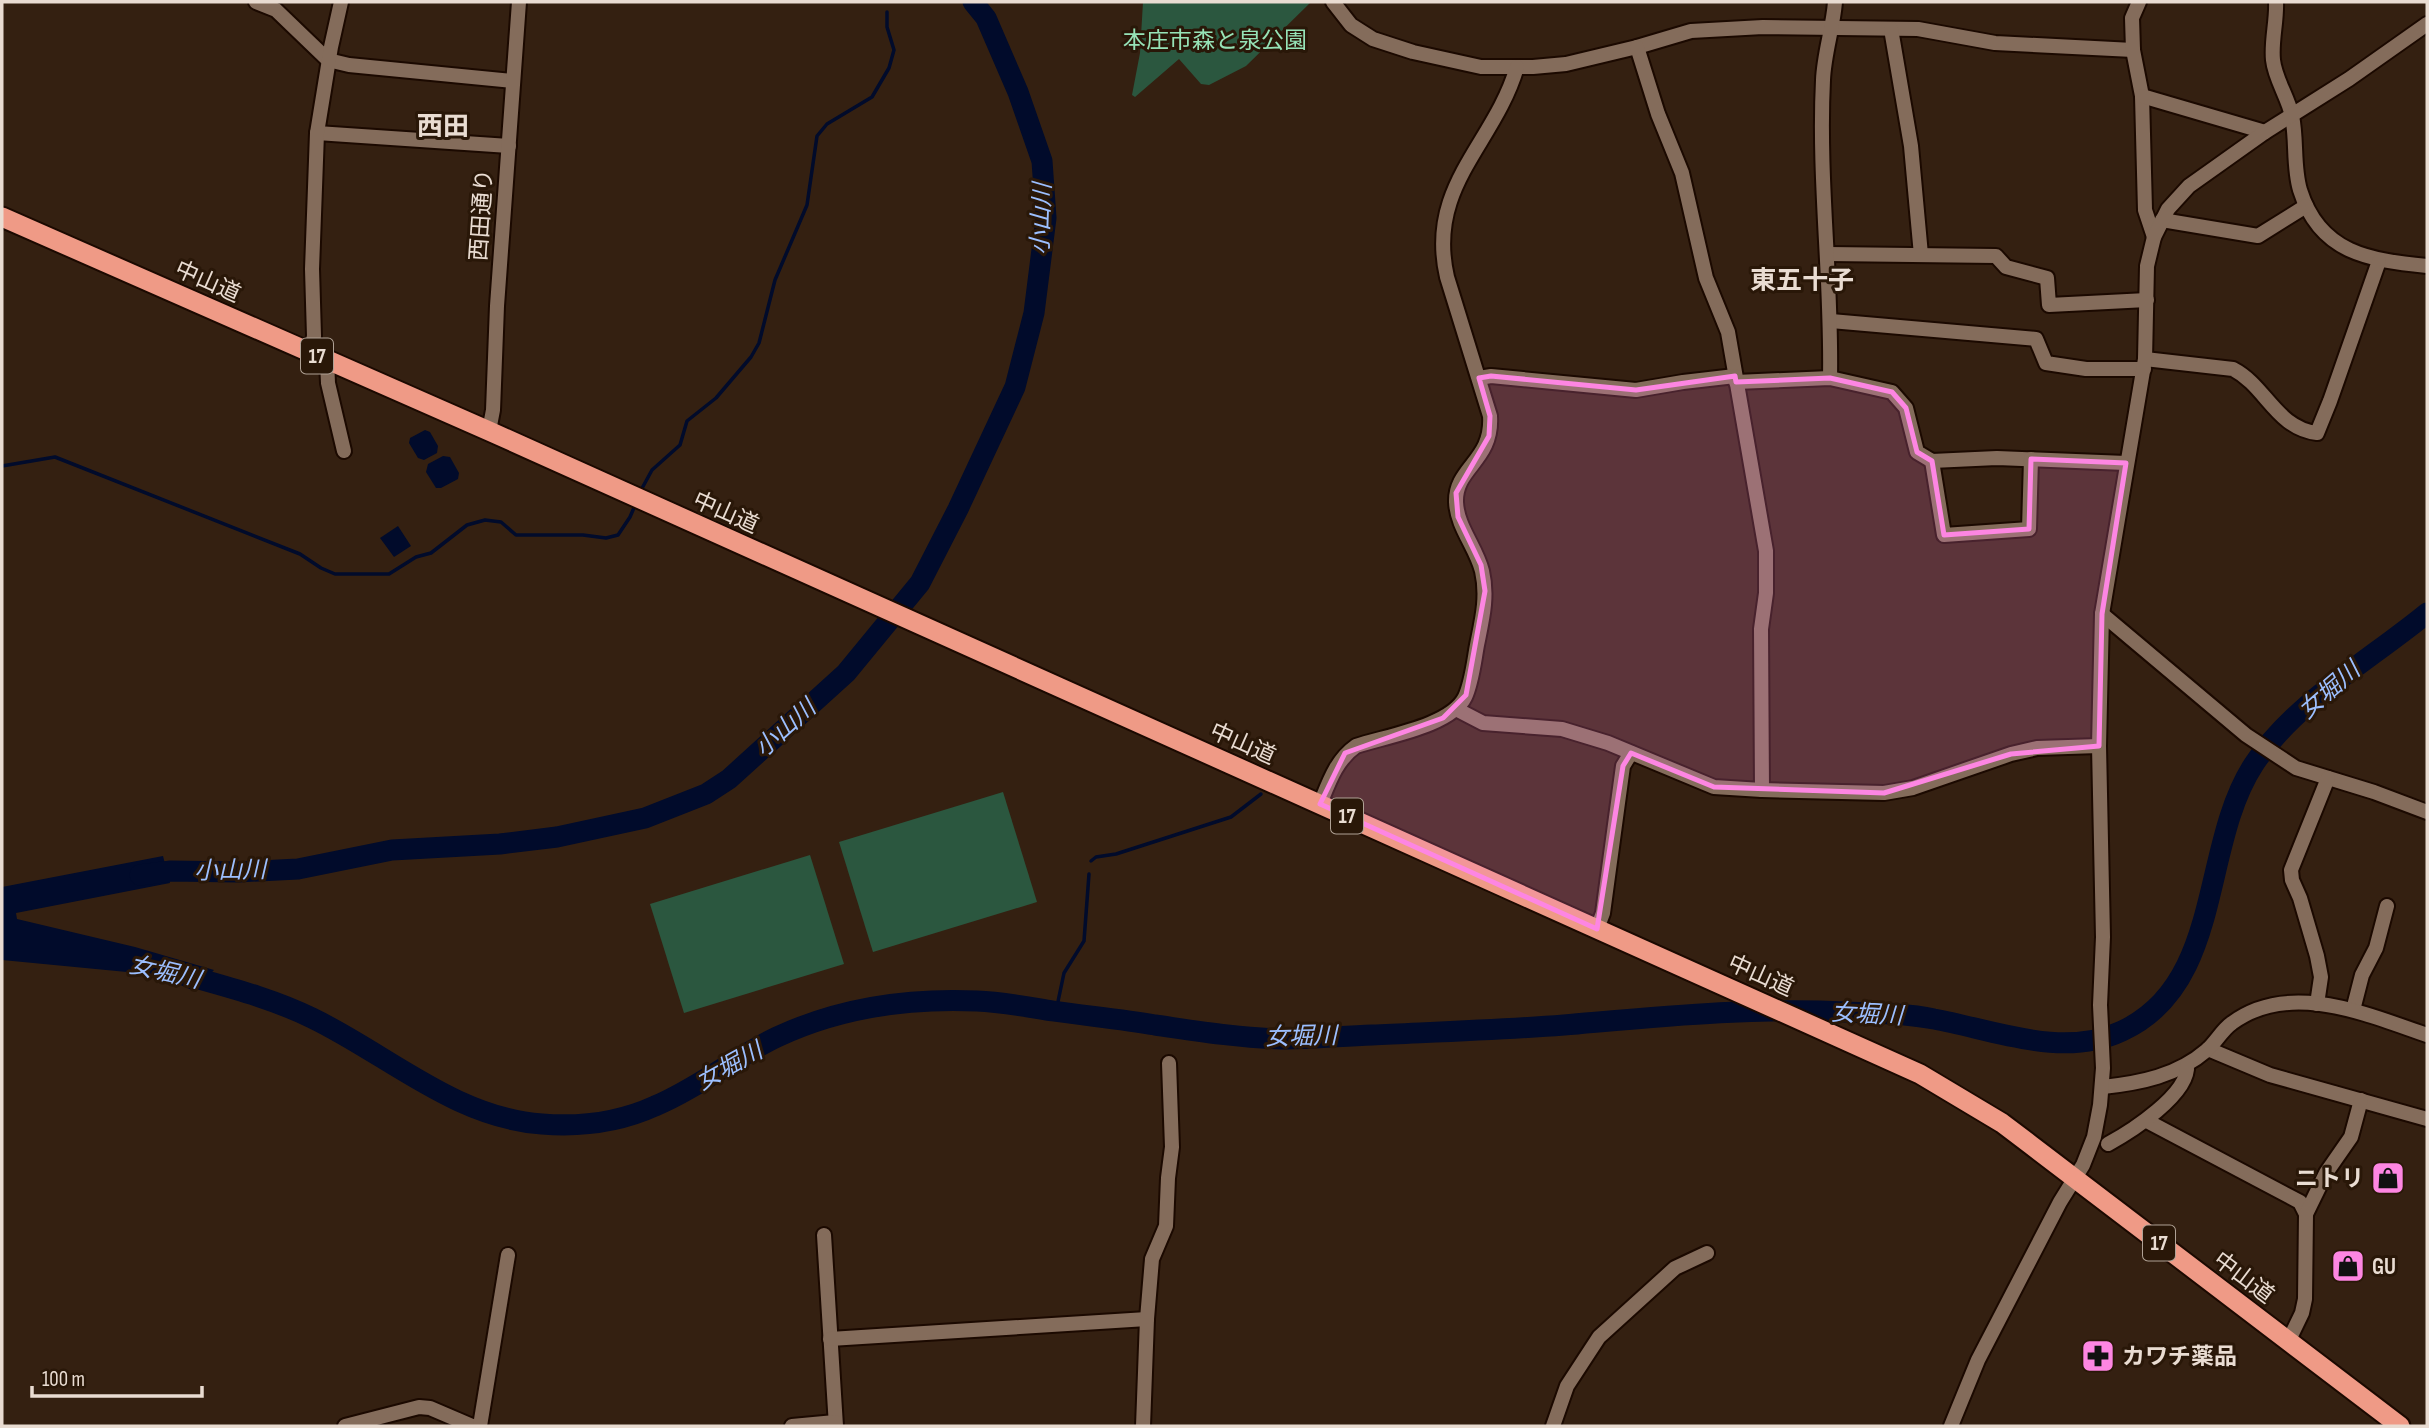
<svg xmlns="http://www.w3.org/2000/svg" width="2429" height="1428" font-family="'Sofia Sans Condensed','Noto Sans JP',sans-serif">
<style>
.green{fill:#2b573f}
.water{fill:#010b2b}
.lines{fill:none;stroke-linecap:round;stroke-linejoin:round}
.stream{stroke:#010b2b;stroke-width:3.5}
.river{stroke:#010b2b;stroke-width:21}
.minor-casing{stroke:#1b0900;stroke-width:18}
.highway-casing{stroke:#1b0900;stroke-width:23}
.minor{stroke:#846c5b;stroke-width:14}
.highway{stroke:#ef9a86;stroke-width:19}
.marked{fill:#fd86e2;fill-opacity:0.2;stroke:#fd86e2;stroke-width:5;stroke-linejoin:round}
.labels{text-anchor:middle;stroke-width:6;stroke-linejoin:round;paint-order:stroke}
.shield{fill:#291708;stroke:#afa195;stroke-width:2}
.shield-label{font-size:21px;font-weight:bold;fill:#e9dcd2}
.park-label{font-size:23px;fill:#96e3b7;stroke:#291708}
.street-label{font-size:23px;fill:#e9dcd2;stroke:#291708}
.poi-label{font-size:23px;font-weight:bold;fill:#e9dcd2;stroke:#291708;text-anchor:start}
.water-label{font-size:24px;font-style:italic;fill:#9cbfff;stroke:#291708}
.quarter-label{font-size:26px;font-weight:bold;fill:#e9dcd2;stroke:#291708}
</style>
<rect width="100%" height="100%" fill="#342011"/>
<!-- green -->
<g class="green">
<path d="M 1143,2 L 1311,2 L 1246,66 L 1209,85 L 1201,84 L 1179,59 L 1135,97 L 1132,95 L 1140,53 Z"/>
<path d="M 1003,792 L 1037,902 L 873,952 L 839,842 Z"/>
<path d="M 810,855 L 844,964 L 684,1013 L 650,904 Z"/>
</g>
<!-- water -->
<g class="water">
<path d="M 425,430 L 430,432 L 438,446 L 437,453 L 424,460 L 418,458 L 409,443 L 410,438 Z"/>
<path d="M 443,456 L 450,457 L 459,473 L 458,479 L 441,488 L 436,488 L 426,472 L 428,464 Z"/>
<path d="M 398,526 L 411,546 L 394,557 L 380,538 Z"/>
<path d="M 163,856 L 170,883 L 16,913 L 17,919 L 135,947 L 214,970 L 194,991 L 158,975 L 2,960 L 2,887 Z"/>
</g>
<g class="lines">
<!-- stream -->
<g class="stream">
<path d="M 2,466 L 55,457 L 300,554 L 321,568 L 335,574 L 389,574 L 416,557 L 431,553 L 467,525 L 485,520 L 501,522 L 516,535 L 583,535 L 606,538 L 618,535 L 630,517 L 636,503"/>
<path d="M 640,492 L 652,470 L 680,445 L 687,421 L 716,398 L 751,357 L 759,343 L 775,280 L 807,205 L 817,136 L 827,124 L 872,97 L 889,68 L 894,50 L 887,27 L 887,12"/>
<path d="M 1091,861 L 1096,857 L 1116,854 L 1231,817 L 1261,794"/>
<path d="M 1056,1011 L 1064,973 L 1084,941 L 1089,874"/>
</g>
<!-- river -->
<g class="river">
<path d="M 140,875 L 171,871 L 238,872 L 298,869 L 392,850 L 500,844 L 557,837 L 645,818 L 706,794 L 729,779 L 846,673 L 920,583 L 958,509 L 1015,387 L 1034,313 L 1046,218 L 1042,161 L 1018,92 L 986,18 L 973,2"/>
<path d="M 178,973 C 223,986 269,997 312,1018 C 387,1054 455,1118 542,1124 C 580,1127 620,1122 655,1106 C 698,1088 735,1057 777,1037 C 839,1008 909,998 977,1001 C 1003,1002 1028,1007 1053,1011 C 1087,1016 1121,1019 1155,1025 C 1197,1031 1239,1038 1282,1039 C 1312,1039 1342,1036 1372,1035 C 1436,1032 1500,1030 1564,1025 C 1657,1017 1751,1007 1845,1012 C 1874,1013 1905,1013 1934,1019 C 1994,1030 2063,1059 2122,1031 C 2224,984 2200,846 2254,764 C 2294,703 2371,659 2427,613"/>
</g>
<defs>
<g id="minor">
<path d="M 256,2 L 276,10 L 328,60 L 349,65 L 513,81"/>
<path d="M 1333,2 L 1351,25 L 1373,39 L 1413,52 L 1481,67 L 1533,67 L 1566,64 L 1637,47 L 1691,31 L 1763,27 L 1918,29 L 1995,43 L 2133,50"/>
<path d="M 2139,2 L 2132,18 L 2133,50 L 2142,96 L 2145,210 L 2154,237"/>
<path d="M 2276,2 C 2277,21 2271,41 2273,60 C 2275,79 2288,97 2292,116 C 2297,140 2293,167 2300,190 C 2320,254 2370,260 2427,266"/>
<path d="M 1891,29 L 1911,146 L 1921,255"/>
<path d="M 1637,47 L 1658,114 L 1682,173 L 1706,278 L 1728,332 L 1766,551 L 1766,593 L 1761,629 L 1762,790"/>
<path d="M 2142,96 L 2265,132"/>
<path d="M 317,133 L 509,146"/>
<path d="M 2162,220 L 2258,236 L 2306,206"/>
<path d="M 1828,254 L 1996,256 L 2006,267 L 2047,278 L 2049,305 L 2147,300"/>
<path d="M 1831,321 L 2036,339 L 2046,363 L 2086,369 L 2144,369"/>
<path d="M 310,353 L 314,336 L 312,269 L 317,133 L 331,47 L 341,2"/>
<path d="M 2145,359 L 2233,369 C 2266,386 2276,428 2317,433 L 2330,401 L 2379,261"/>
<path d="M 327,361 L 328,383 L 344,451"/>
<path d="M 1479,378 L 1491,376 L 1636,390 L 1683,382 L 1735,376"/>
<path d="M 1830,378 C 1832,279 1818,180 1823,80 C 1824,54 1833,28 1835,2"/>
<path d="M 1736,382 L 1830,378 L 1892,392 L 1906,408 L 1917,452 L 1932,461 L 1997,458 L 2126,463"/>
<path d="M 489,431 L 493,410 L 497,306 L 519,2"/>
<path d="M 1932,461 L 1944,535 L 2029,529 L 2031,459"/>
<path d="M 2102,614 L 2246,735 L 2296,768 L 2374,792 L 2427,812"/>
<path d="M 1456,709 L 1483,723 L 1562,729 L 1608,743 L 1714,787 L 1762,790 L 1884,793 L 1913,788 L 2011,754 L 2037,748 L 2099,746"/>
<path d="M 1320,804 C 1329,782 1336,760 1356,746 C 1386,736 1451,726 1465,697 C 1472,682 1474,661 1477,645 C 1482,620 1488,597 1482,571 C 1476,547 1457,527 1456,502 C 1455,467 1493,461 1490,416 L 1447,277 C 1426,186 1494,145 1517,67"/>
<path d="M 1597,929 L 1603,913 L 1623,766 L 1631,753"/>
<path d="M 2317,1004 L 2321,977 L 2317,956 L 2300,898 L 2292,880 L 2291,870 L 2328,778"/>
<path d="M 2353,1010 L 2362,975 L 2376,948 L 2387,906"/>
<path d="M 2208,1049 L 2270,1075 L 2427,1119"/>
<path d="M 2103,1087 C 2140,1083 2177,1076 2207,1050 C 2216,1042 2222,1030 2232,1023 C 2290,980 2368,1015 2427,1035"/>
<path d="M 2147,1121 L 2300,1202 L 2306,1214"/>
<path d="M 2108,1144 C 2130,1132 2190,1094 2187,1065"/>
<path d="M 824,1235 L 836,1426"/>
<path d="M 830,1339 L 1147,1319"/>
<path d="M 2288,1342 L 2302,1313 L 2305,1299 L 2306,1214 L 2326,1173 L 2351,1137 L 2361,1100"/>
<path d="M 345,1426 L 419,1407 L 430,1408 L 472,1426"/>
<path d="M 480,1426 L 508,1255"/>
<path d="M 792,1426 L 835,1422"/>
<path d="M 1143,1426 L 1147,1319 L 1152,1259 L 1166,1226 L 1168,1178 L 1172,1147 L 1169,1063"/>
<path d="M 1553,1426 L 1567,1386 L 1599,1337 L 1675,1268 L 1707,1253"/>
<path d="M 1951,1426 L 1978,1360 L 2060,1202 L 2083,1165 L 2094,1137 L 2100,1105 L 2103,1068 L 2100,1005 L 2103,937 L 2099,746 L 2102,614 L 2145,359 L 2147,266 L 2154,237 L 2168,209 L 2189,186 L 2265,132 L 2349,79 L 2427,24"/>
</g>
<path id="highway" d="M 2,217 L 489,431 L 1920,1074 L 2002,1123 L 2031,1145 L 2400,1426"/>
</defs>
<!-- minor casing -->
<use href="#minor" class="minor-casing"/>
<!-- highway casing -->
<use href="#highway" class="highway-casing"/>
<!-- minor -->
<use href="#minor" class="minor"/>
<!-- highway -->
<use href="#highway" class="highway"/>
</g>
<!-- marked area -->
<path class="marked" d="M 1491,376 L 1636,390 L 1735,376 L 1736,382 L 1830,378 L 1892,392 L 1906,408 L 1917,452 L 1932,461 L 1944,535 L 2029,529 L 2031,459 L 2126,463 L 2102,614 L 2099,746 L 2011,754 L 1884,793 L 1714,787 L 1631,753 L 1623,766 L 1597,929 L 1320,804 L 1345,753 L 1443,718 L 1466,695 L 1485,591 L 1481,565 L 1458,517 L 1456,493 L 1489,436 L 1490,416 L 1479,378 Z"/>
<!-- icons -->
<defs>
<symbol id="shop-square" viewBox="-11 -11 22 22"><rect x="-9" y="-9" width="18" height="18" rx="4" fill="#fd86e2" stroke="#291708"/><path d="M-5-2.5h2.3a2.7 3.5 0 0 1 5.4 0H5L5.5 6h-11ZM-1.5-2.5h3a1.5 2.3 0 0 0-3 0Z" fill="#111"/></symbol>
<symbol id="pharmacy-square" viewBox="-11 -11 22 22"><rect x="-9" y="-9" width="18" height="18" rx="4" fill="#fd86e2" stroke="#291708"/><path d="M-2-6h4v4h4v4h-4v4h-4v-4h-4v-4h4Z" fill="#111"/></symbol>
</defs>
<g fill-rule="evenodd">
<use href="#shop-square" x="2369" y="1159" width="38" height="38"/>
<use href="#shop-square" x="2329" y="1247" width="38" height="38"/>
<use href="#pharmacy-square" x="2079" y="1337" width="38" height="38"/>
</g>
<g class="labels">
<!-- shield labels -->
<g class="shield">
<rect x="301" y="338.5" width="32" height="35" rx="5"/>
<rect x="1331" y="798.5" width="32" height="35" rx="5"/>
<rect x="2143" y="1225.5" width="32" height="35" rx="5"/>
</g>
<g class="shield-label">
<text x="317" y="363">17</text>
<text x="1347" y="823">17</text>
<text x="2159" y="1250">17</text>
</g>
<!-- park labels -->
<g class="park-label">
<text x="1215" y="48">本庄市森と泉公園</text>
</g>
<!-- street labels -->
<g class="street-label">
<text transform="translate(481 215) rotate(-86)" y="8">西田通り</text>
<text transform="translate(208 281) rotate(24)" y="8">中山道</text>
<text transform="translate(726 512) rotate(24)" y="8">中山道</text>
<text transform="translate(1243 743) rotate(24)" y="8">中山道</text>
<text transform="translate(1761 975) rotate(24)" y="8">中山道</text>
<text transform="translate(2244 1277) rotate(37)" y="8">中山道</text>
</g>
<!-- poi labels -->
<g class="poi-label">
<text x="2364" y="1186" text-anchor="end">ニトリ</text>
<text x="2372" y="1274">GU</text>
<text x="2122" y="1364">カワチ薬品</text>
</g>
<!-- water labels -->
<g class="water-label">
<text transform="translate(1041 219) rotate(-88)" y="8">小山川</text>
<text transform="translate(2329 690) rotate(-41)" y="8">女堀川</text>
<text transform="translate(785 728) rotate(-42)" y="8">小山川</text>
<text transform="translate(230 870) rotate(-1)" y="8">小山川</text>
<text transform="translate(165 972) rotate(13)" y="8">女堀川</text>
<text transform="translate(1867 1014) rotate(3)" y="8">女堀川</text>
<text transform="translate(1301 1036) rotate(-1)" y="8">女堀川</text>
<text transform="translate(729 1066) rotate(-29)" y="8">女堀川</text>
</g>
<!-- quarter labels -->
<g class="quarter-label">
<text x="443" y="135">西田</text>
<text x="1802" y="289">東五十子</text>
</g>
</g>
<!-- border -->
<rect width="2429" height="1428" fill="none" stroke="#e9dcd2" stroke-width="7"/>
<!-- scale -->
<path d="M32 1386v10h170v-10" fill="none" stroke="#e9dcd2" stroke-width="3.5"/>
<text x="42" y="1386" font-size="21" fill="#e9dcd2" stroke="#291708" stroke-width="5" paint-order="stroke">100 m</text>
</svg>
